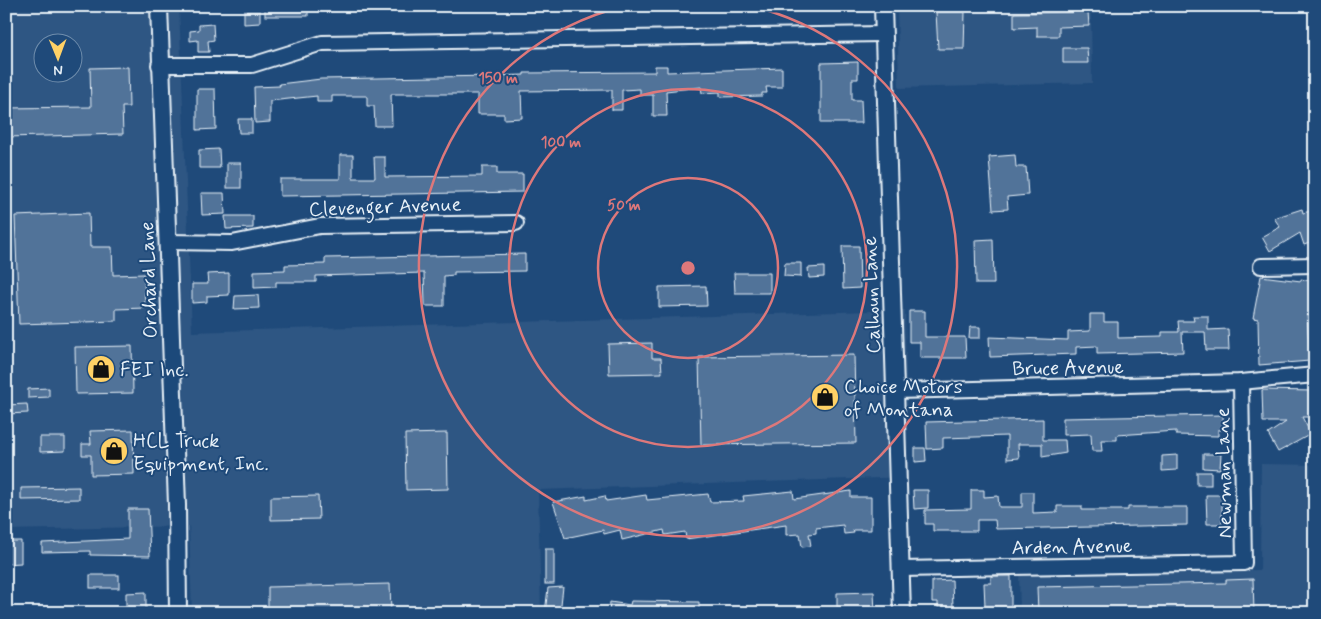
<svg xmlns="http://www.w3.org/2000/svg" width="1321" height="619" font-family="Mynerve,sans-serif">
<style>
.built{fill:#2e5683;fill-rule:evenodd}
.building{fill:#517399;stroke:#e8f1f8}
.lines{fill:none;stroke-linecap:round;stroke-linejoin:round}
.minor-casing{stroke:#e8f1f8;stroke-width:18}
.tertiary-casing{stroke:#e8f1f8;stroke-width:20}
.minor{stroke:#1f4a7a;stroke-width:14}
.tertiary{stroke:#1f4a7a;stroke-width:16}
.ring{fill:none;stroke:#dd787b;stroke-width:2.5}
.labels{text-anchor:middle;stroke-width:4;stroke-linejoin:round;paint-order:stroke}
.street-label{font-size:20px;fill:#e8f1f8;stroke:#1f4a7a}
.poi-label{font-size:20px;fill:#e8f1f8;stroke:#1f4a7a;text-anchor:start}
.centre{fill:#dd787b;stroke:#1f4a7a;stroke-width:2.5}
.ring-label{font-size:15px;text-anchor:middle;font-weight:bold;fill:#dd787b;stroke:#1f4a7a;stroke-width:4;stroke-linejoin:round;paint-order:stroke}
</style>
<rect width="100%" height="100%" fill="#1f4a7a"/>
<filter id="ink" filterUnits="userSpaceOnUse"><feTurbulence type="fractalNoise" baseFrequency=".02" numOctaves="2"/><feDisplacementMap in="SourceGraphic" scale="10" xChannelSelector="R" yChannelSelector="G"/><feConvolveMatrix kernelMatrix="1 2 1 2 8 2 1 2 1" color-interpolation-filters="sRGB"/></filter>
<g filter="url(#ink)">
<!-- built -->
<g class="built">
<path d="M 6,6 L 179,6 L 192,332 L 905,310 L 908,477 L 538,490 L 541,613 L 192,613 L 189,526 L 6,530 ZM 42,42 L 72,42 L 72,72 L 42,72 Z"/>
<path d="M 897,6 L 1262,6 L 1262,10 L 1091,14 L 1092,83 L 899,88 Z"/>
<path d="M 1261,464 L 1315,465 L 1315,613 L 1020,613 L 1019,573 L 1260,570 Z"/>
</g>
<!-- building -->
<g class="building">
<rect x="265" y="6" width="43" height="10"/>
<path d="M 244,11 L 260,11 L 260,23 L 244,24 Z"/>
<path d="M 936,12 L 965,12 L 964,49 L 938,49 Z"/>
<path d="M 1088,12 L 1089,26 L 1059,27 L 1059,36 L 1037,36 L 1037,27 L 1014,28 L 1014,13 Z"/>
<path d="M 213,24 L 214,40 L 208,41 L 209,52 L 198,52 L 198,40 L 190,41 L 190,31 L 199,30 L 199,25 Z"/>
<path d="M 1063,48 L 1087,48 L 1088,63 L 1063,63 Z"/>
<path d="M 858,62 L 858,79 L 852,79 L 852,100 L 861,100 L 862,123 L 821,123 L 821,63 Z"/>
<path d="M 655,66 L 667,66 L 667,72 L 782,68 L 782,87 L 766,87 L 767,93 L 762,93 L 762,96 L 720,97 L 720,92 L 702,93 L 701,87 L 666,91 L 667,116 L 653,116 L 653,95 L 640,95 L 640,89 L 622,90 L 622,110 L 612,110 L 612,90 L 521,91 L 522,118 L 504,119 L 504,114 L 478,114 L 478,94 L 391,94 L 392,126 L 375,126 L 374,106 L 367,106 L 367,96 L 332,96 L 332,102 L 317,102 L 317,96 L 270,101 L 270,122 L 255,123 L 254,87 L 280,86 L 279,84 L 321,79 L 493,76 L 524,75 L 524,73 L 655,72 Z"/>
<path d="M 128,67 L 129,107 L 122,107 L 123,134 L 6,137 L 6,108 L 91,107 L 90,68 Z"/>
<path d="M 197,89 L 215,89 L 216,129 L 197,130 Z"/>
<path d="M 238,119 L 252,119 L 252,133 L 239,133 Z"/>
<path d="M 219,149 L 220,168 L 199,168 L 199,150 Z"/>
<path d="M 340,155 L 353,155 L 353,178 L 375,178 L 374,157 L 385,157 L 385,177 L 482,176 L 482,167 L 497,167 L 497,174 L 523,174 L 523,192 L 280,196 L 280,179 L 340,179 Z"/>
<path d="M 1015,155 L 1016,167 L 1026,167 L 1028,195 L 1007,197 L 1008,209 L 993,210 L 989,157 Z"/>
<rect x="227" y="163" width="14" height="25"/>
<path d="M 201,193 L 224,193 L 225,214 L 202,215 Z"/>
<path d="M 1302,209 L 1303,213 L 1315,210 L 1315,241 L 1304,245 L 1300,233 L 1270,251 L 1262,237 L 1280,227 L 1274,218 Z"/>
<path d="M 89,213 L 90,247 L 112,247 L 113,275 L 144,274 L 145,308 L 116,309 L 116,321 L 19,324 L 15,216 Z"/>
<path d="M 225,216 L 253,216 L 253,228 L 226,229 Z"/>
<path d="M 993,239 L 994,284 L 976,284 L 975,240 Z"/>
<path d="M 842,246 L 859,246 L 860,288 L 843,289 Z"/>
<path d="M 525,254 L 525,271 L 454,272 L 454,275 L 444,276 L 444,306 L 425,306 L 424,273 L 316,276 L 316,282 L 276,282 L 276,287 L 254,288 L 254,271 L 285,270 L 285,265 L 325,264 L 325,258 Z"/>
<path d="M 785,263 L 801,263 L 801,277 L 784,276 Z"/>
<path d="M 824,267 L 824,277 L 809,278 L 808,268 Z"/>
<path d="M 229,273 L 229,295 L 207,296 L 207,302 L 192,303 L 192,284 L 208,284 L 207,274 Z"/>
<path d="M 734,273 L 770,273 L 770,293 L 735,293 Z"/>
<path d="M 1261,276 L 1301,281 L 1301,279 L 1315,282 L 1315,317 L 1307,315 L 1310,361 L 1259,365 L 1258,319 L 1253,318 Z"/>
<path d="M 706,286 L 707,306 L 659,307 L 659,287 Z"/>
<path d="M 258,295 L 259,308 L 234,309 L 235,296 Z"/>
<path d="M 909,311 L 925,311 L 925,337 L 965,337 L 966,358 L 920,358 L 920,342 L 909,342 Z"/>
<path d="M 1090,314 L 1104,314 L 1104,322 L 1118,322 L 1118,338 L 1162,337 L 1162,332 L 1179,332 L 1178,321 L 1194,321 L 1193,316 L 1208,316 L 1208,330 L 1228,329 L 1229,350 L 1206,350 L 1205,332 L 1182,332 L 1183,352 L 1097,354 L 1097,346 L 1076,347 L 1076,354 L 990,357 L 989,337 L 1068,340 L 1068,332 L 1090,331 Z"/>
<path d="M 970,327 L 980,327 L 980,338 L 969,338 Z"/>
<path d="M 652,343 L 652,358 L 661,358 L 662,373 L 609,374 L 608,344 Z"/>
<path d="M 132,346 L 133,393 L 76,394 L 75,347 Z"/>
<path d="M 854,355 L 856,443 L 701,445 L 699,357 Z"/>
<path d="M 49,388 L 49,397 L 28,398 L 28,389 Z"/>
<path d="M 1262,390 L 1313,391 L 1315,417 L 1302,417 L 1311,434 L 1278,452 L 1268,434 L 1286,422 L 1263,422 Z"/>
<path d="M 27,404 L 28,413 L 6,414 L 6,405 Z"/>
<path d="M 1223,415 L 1223,430 L 1218,430 L 1218,436 L 1176,435 L 1176,431 L 1117,435 L 1117,440 L 1101,440 L 1102,451 L 1092,451 L 1091,434 L 1063,435 L 1063,418 Z"/>
<path d="M 1043,419 L 1043,440 L 1065,440 L 1066,453 L 1042,457 L 1042,444 L 1018,444 L 1019,458 L 1007,459 L 1007,436 L 943,438 L 943,448 L 927,449 L 926,422 Z"/>
<path d="M 133,430 L 134,474 L 91,475 L 91,455 L 82,455 L 82,444 L 91,444 L 90,431 Z"/>
<path d="M 447,433 L 448,489 L 406,490 L 405,434 Z"/>
<path d="M 40,437 L 65,437 L 65,451 L 40,452 Z"/>
<path d="M 915,448 L 925,448 L 926,461 L 915,462 Z"/>
<path d="M 1203,454 L 1221,454 L 1220,469 L 1203,468 Z"/>
<path d="M 1177,455 L 1177,470 L 1162,471 L 1162,456 Z"/>
<rect x="1197" y="472" width="14" height="13"/>
<path d="M 79,487 L 79,499 L 21,500 L 21,488 Z"/>
<path d="M 913,490 L 928,490 L 928,508 L 914,509 Z"/>
<path d="M 971,490 L 984,490 L 984,497 L 998,496 L 999,507 L 1022,507 L 1022,492 L 1033,492 L 1033,513 L 1057,512 L 1057,506 L 1082,506 L 1082,510 L 1128,510 L 1128,507 L 1187,507 L 1187,525 L 996,529 L 995,520 L 977,520 L 977,531 L 933,531 L 933,524 L 925,524 L 925,510 L 971,509 Z"/>
<path d="M 793,491 L 794,499 L 851,491 L 851,497 L 871,497 L 871,530 L 853,530 L 854,533 L 844,534 L 843,525 L 816,528 L 816,533 L 809,534 L 811,546 L 802,547 L 800,534 L 786,535 L 786,525 L 686,539 L 685,532 L 665,535 L 664,530 L 622,540 L 620,530 L 604,534 L 603,530 L 565,538 L 553,502 L 586,496 L 586,500 L 605,496 L 606,501 L 646,495 L 647,500 L 708,494 L 710,502 L 744,501 L 743,496 Z"/>
<path d="M 1206,495 L 1222,495 L 1222,524 L 1207,524 Z"/>
<path d="M 318,496 L 319,519 L 271,520 L 271,497 Z"/>
<path d="M 128,509 L 148,509 L 150,556 L 90,555 L 90,551 L 42,552 L 42,543 L 128,539 Z"/>
<path d="M 6,541 L 21,541 L 21,563 L 6,564 Z"/>
<rect x="545" y="549" width="9" height="35"/>
<rect x="90" y="575" width="29" height="13"/>
<path d="M 991,576 L 1011,576 L 1011,606 L 985,606 L 984,583 L 991,583 Z"/>
<path d="M 1253,579 L 1254,613 L 1038,613 L 1037,587 L 1226,583 L 1226,580 Z"/>
<path d="M 952,580 L 953,607 L 938,608 L 938,602 L 932,602 L 932,581 Z"/>
<path d="M 390,584 L 391,613 L 268,613 L 268,587 Z"/>
<path d="M 563,587 L 560,613 L 545,613 L 548,588 Z"/>
<path d="M 146,592 L 146,612 L 126,612 L 126,593 Z"/>
<path d="M 874,592 L 875,613 L 840,613 L 840,607 L 837,607 L 837,593 Z"/>
<path d="M 631,601 L 699,602 L 699,613 L 609,613 L 610,602 L 630,605 Z"/>
</g>
<g class="lines">
<defs>
<g id="minor">
<path d="M 159,65 L 252,65 L 322,43 L 883,34"/>
<path d="M 168,242 L 232,243 L 320,226 L 516,223"/>
<path d="M 1261,266 L 1315,265"/>
<path d="M 896,391 L 1241,382 L 1315,375"/>
<path d="M 901,569 L 1244,563 L 1241,382"/>
</g>
<g id="tertiary">
<path d="M 159,6 L 177,505 L 178,613"/>
<path d="M 883,6 L 902,613"/>
</g>
</defs>
<!-- minor casing -->
<use href="#minor" class="minor-casing"/>
<!-- tertiary casing -->
<use href="#tertiary" class="tertiary-casing"/>
<!-- minor -->
<use href="#minor" class="minor"/>
<!-- tertiary -->
<use href="#tertiary" class="tertiary"/>
</g>
</g>
<!-- distance rings -->
<g class="ring">
<circle cx="688" cy="268" r="90"/>
<circle cx="688" cy="268" r="179"/>
<path d="M751 6A269 269 0 1 1 625 6"/>
</g>
<!-- icons -->
<defs>
<symbol id="shop-disc" viewBox="-11 -11 22 22"><circle r="9.5" fill="#ffd166" stroke="#1f4a7a"/><path d="M-5-2.5h2.3a2.7 3.5 0 0 1 5.4 0H5L5.5 6h-11ZM-1.5-2.5h3a1.5 2.3 0 0 0-3 0Z" fill="#111"/></symbol>
</defs>
<g fill-rule="evenodd">
<use href="#shop-disc" x="85" y="353" width="32" height="32"/>
<use href="#shop-disc" x="809" y="381" width="32" height="32"/>
<use href="#shop-disc" x="98" y="435" width="32" height="32"/>
</g>
<g class="labels">
<!-- street labels -->
<g class="street-label">
<text transform="translate(385 206) rotate(-2)" y="7">Clevenger Avenue</text>
<text transform="translate(148 280) rotate(-92)" y="7">Orchard Lane</text>
<text transform="translate(871 295) rotate(-92)" y="7">Calhoun Lane</text>
<text transform="translate(1068 367) rotate(-1)" y="7">Bruce Avenue</text>
<text transform="translate(1223 473) rotate(-91)" y="7">Newman Lane</text>
<text transform="translate(1072 546) rotate(-1)" y="7">Arden Avenue</text>
</g>
<!-- poi labels -->
<g class="poi-label">
<text x="120" y="376">FEI Inc.</text>
<text x="844" y="393">Choice Motors<tspan x="844" dy="23">of Montana</tspan></text>
<text x="133" y="447">HCL Truck<tspan x="133" dy="23">Equipment, Inc.</tspan></text>
</g>
</g>
<circle cx="688" cy="268" r="8" class="centre"/>
<g class="ring-label">
<text x="498" y="83">150 m</text>
<text x="561" y="147">100 m</text>
<text x="624" y="210">50 m</text>
</g>
<!-- margin -->
<rect width="1321" height="619" fill="none" stroke="#1f4a7a" stroke-width="25"/>
<rect x="12" y="12" width="1296" height="594" fill="none" stroke="#e8f1f8" stroke-width="2" filter="url(#ink)"/>
<!-- north arrow -->
<g transform="translate(58 58) rotate(179)"><circle r="24" fill="#1f4a7a" stroke="#6f8dac"/>
<path d="M0-4L9 19L0 12L-9 19Z" fill="#ffd166"/>
<text y="-8" font-size="14" font-weight="bold" text-anchor="middle" fill="#e8f1f8">N</text>
</g>
</svg>
